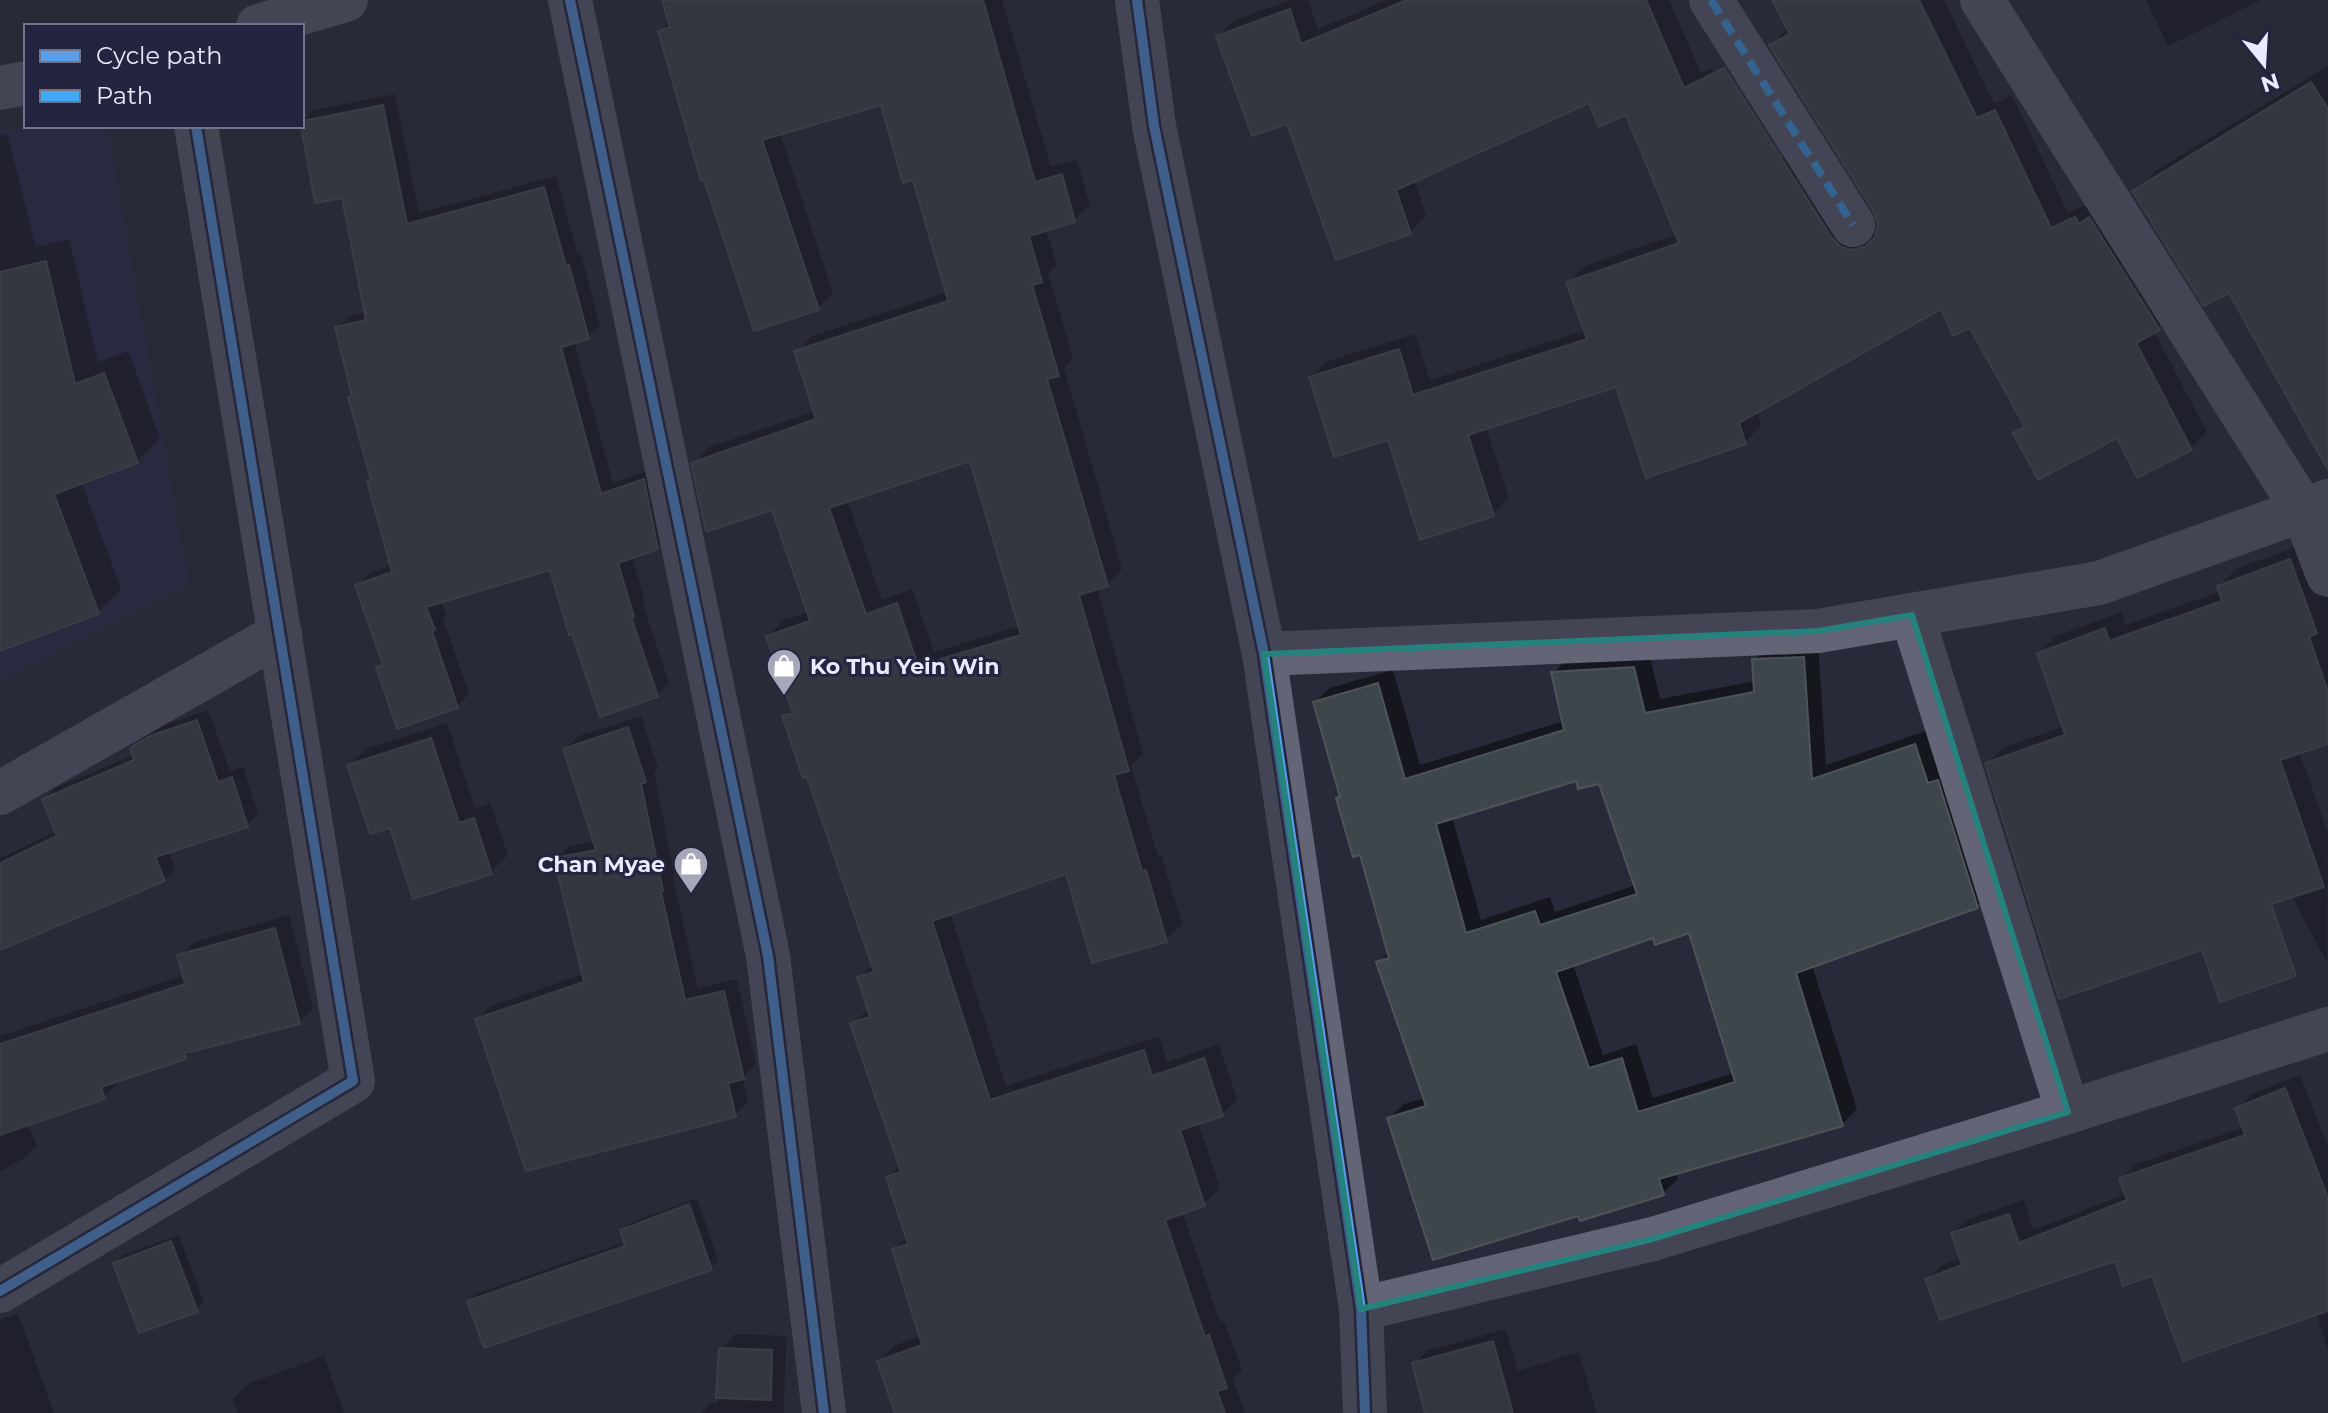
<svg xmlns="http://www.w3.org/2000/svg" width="2328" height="1413" font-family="Montserrat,sans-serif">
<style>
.built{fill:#282847}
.shadow{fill:#0007;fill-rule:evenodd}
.building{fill:#3d474b;stroke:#4d5458;stroke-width:2;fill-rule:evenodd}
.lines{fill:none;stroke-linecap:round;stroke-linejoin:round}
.street{stroke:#636475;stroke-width:44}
.quiet{stroke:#3fa9f5;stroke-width:8;stroke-dasharray:16 8;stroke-linecap:butt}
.cycleway-casing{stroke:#23243f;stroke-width:15}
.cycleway{stroke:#5a9eea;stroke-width:10}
.marked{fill:none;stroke:#25827c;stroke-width:6;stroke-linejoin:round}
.labels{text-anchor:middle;stroke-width:6;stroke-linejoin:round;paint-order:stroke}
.poi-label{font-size:22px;font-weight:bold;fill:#e9ebfd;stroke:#23243f;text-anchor:start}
</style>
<rect width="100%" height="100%" fill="#292a39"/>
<!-- built -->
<path class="built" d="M 34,126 L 107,126 L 189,585 L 0,681 L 0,133 Z"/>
<!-- shadow -->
<g class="shadow">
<path d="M 664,0 L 1002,0 L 1051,167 L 1077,160 L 1090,205 L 1074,220 L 1046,229 L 1057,265 L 1048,273 L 1073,358 L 1064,368 L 1122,569 L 1107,585 L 1097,588 L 1143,754 L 1131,766 L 1158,856 L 1161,855 L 1182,924 L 1166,940 L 1067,872 L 950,913 L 1006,1086 L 1159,1036 L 1167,1062 L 1219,1044 L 1237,1099 L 1222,1115 L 1198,1122 L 1220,1188 L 1204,1204 L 1182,1211 L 1220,1322 L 1224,1321 L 1242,1370 L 1233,1379 L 1245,1413 L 897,1413 L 879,1361 L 895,1345 L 921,1336 L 894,1250 L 907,1236 L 888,1177 L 901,1165 L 853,1024 L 869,1008 L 859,978 L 873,964 L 808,774 L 784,717 L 793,708 L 768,636 L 784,620 L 809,612 L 773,507 L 694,463 L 709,447 L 816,411 L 797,352 L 812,336 L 948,292 L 914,178 L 882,103 L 780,133 L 833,293 L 818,308 L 660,32 L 670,22 ZM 971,459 L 1020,626 L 934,652 L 912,589 L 882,600 L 847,500 Z"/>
<path d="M 1290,0 L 1308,0 L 1318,29 L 1387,0 L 1669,0 L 1701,73 L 1711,68 L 1756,168 L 1802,150 L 1873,234 L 1878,233 L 1880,223 L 1876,212 L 1771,45 L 1789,27 L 1774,0 L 1944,0 L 1994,104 L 2012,95 L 2068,213 L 2092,202 L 2175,312 L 2154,331 L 2207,432 L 2191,448 L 2117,435 L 2016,434 L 2026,424 L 1971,325 L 1942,306 L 1757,411 L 1761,426 L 1745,442 L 1617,385 L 1486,427 L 1509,498 L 1493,514 L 1311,377 L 1328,361 L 1415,334 L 1430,380 L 1586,330 L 1569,282 L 1585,266 L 1677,234 L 1628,112 L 1590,100 L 1414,179 L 1426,215 L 1410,232 L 1288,121 L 1219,36 L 1235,20 Z"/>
<path d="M 2146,0 L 2261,0 L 2168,46 Z"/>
<path d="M 2328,66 L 2328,429 L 2230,290 L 2135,192 L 2155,171 Z"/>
<path d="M 395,94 L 419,213 L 556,176 L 578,255 L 581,254 L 600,325 L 588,337 L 574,341 L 613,483 L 656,468 L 670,535 L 657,547 L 632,556 L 645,602 L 643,605 L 669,683 L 657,695 L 551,568 L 441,601 L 446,616 L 443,618 L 469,694 L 457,706 L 378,668 L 384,662 L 358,585 L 370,573 L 392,565 L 369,482 L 373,478 L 350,397 L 353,394 L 338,328 L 350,316 L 366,312 L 344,196 L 302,122 L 314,110 ZM 629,607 L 658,691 L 654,691 L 626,609 Z"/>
<path d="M 7,134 L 36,247 L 69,239 L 98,362 L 128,351 L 160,438 L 137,461 L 81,482 L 121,589 L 98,612 L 0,648 L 0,136 Z"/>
<path d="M 2312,541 L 2328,576 L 2328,742 L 2299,751 L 2328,833 L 2327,963 L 2235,787 L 1987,764 L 2004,747 L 2064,726 L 2039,653 L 2056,636 L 2122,612 L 2126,625 L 2221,591 L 2219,586 L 2236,569 Z"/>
<path d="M 1818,643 L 1826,765 L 1929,730 L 1991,891 L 1977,906 L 1812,965 L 1857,1109 L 1842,1124 L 1676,1172 L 1678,1179 L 1663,1193 L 1580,1213 L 1389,1118 L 1404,1104 L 1425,1098 L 1379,963 L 1389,952 L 1362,853 L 1338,798 L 1341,795 L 1315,702 L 1330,688 L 1393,670 L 1420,765 L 1564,721 L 1553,673 L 1568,658 L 1649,653 L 1660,699 L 1755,681 L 1754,660 L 1768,645 ZM 1578,778 L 1600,782 L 1636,885 L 1555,912 L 1550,897 L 1481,920 L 1452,817 ZM 1690,931 L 1734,1073 L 1653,1098 L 1636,1044 L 1603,1055 L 1573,964 L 1654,936 Z"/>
<path d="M 208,710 L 230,771 L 243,767 L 258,814 L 247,825 L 168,851 L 176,868 L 164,880 L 0,948 L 0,858 L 57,831 L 44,799 L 55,788 L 134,755 L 132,749 L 144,737 L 164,725 Z"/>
<path d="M 641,716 L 658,768 L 654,772 L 675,877 L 673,879 L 698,988 L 737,979 L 756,1064 L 743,1078 L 748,1102 L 735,1115 L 477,1020 L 490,1006 L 584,974 L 556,859 L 569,846 L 595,841 L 565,749 L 578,736 Z"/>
<path d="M 447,723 L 475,808 L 490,803 L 508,855 L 491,872 L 391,825 L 349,765 L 366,749 Z"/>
<path d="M 289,915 L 313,1008 L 299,1022 L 193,1049 L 185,1057 L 116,1079 L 118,1083 L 104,1097 L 27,1124 L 37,1145 L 23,1159 L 0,1171 L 0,1036 L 185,975 L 180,956 L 194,942 Z"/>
<path d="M 2300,1075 L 2328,1147 L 2328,1350 L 2316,1313 L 2154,1274 L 2116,1258 L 1927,1280 L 1942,1265 L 1961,1258 L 1953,1233 L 1968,1219 L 2024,1200 L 2033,1230 L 2127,1193 L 2122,1178 L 2136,1164 L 2244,1127 L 2237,1109 L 2252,1094 Z"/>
<path d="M 697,1198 L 718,1260 L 710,1268 L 469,1301 L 477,1293 L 626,1242 L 622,1230 L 630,1223 Z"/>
<path d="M 179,1235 L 204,1302 L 196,1310 L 115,1263 L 123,1255 Z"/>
<path d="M 18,1313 L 54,1413 L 0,1413 L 0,1320 Z"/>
<path d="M 1506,1329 L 1518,1371 L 1579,1352 L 1597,1413 L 1428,1413 L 1414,1364 L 1428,1350 Z"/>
<path d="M 735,1334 L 786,1336 L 784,1413 L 701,1413 L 711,1403 L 718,1403 L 721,1349 Z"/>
<path d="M 324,1356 L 344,1413 L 238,1413 L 233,1399 L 250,1383 Z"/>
</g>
<!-- building -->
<g class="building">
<path d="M 662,0 L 983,0 L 1035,182 L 1062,174 L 1075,222 L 1029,236 L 1042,282 L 1032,285 L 1059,376 L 1047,379 L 1108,586 L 1079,595 L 1129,771 L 1114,775 L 1142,871 L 1146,870 L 1167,942 L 1092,963 L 1066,874 L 932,921 L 990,1100 L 1144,1050 L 1152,1076 L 1204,1058 L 1223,1116 L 1180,1130 L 1205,1206 L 1165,1220 L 1205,1337 L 1209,1335 L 1227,1388 L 1217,1391 L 1225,1413 L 895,1413 L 877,1361 L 922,1345 L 892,1249 L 908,1244 L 886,1177 L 901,1172 L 850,1023 L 870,1017 L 857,977 L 874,972 L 807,777 L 803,778 L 782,716 L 793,713 L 766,636 L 810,621 L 772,510 L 706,532 L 691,463 L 816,419 L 794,351 L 948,301 L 913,180 L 903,183 L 881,105 L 762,140 L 819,310 L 754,331 L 704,180 L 701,181 L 658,31 L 670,27 ZM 970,461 L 1021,635 L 918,666 L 897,603 L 866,614 L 829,508 Z"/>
<path d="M 1407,0 L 1646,0 L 1684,88 L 1724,68 L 1832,238 L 1841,247 L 1853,250 L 1866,246 L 1875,237 L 1878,225 L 1874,212 L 1769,45 L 1790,34 L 1772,0 L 1919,0 L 1977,118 L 1995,110 L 2051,228 L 2075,217 L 2079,224 L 2089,217 L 2160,330 L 2136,343 L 2192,450 L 2137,478 L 2117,438 L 2038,480 L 2013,433 L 2025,427 L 1970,328 L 1953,336 L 1941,309 L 1739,423 L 1746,444 L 1646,478 L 1616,387 L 1468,435 L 1494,516 L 1420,540 L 1388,440 L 1334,457 L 1309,377 L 1399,349 L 1413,395 L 1587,339 L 1566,282 L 1679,243 L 1626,115 L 1599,127 L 1589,103 L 1396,190 L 1411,234 L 1336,260 L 1287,124 L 1252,136 L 1216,36 L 1290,9 L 1301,44 Z"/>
<path d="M 2311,82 L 2328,109 L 2328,470 L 2229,293 L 2204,306 L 2132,191 Z"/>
<path d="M 383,105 L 407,224 L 544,187 L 566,266 L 569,265 L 589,339 L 561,347 L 601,494 L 644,479 L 658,549 L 618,563 L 634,617 L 631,618 L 658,697 L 600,717 L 572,635 L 569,635 L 550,570 L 426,607 L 435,630 L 432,631 L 458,708 L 397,729 L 376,667 L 383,665 L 355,585 L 392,572 L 367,481 L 371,480 L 348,397 L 352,396 L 335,327 L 366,320 L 342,198 L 315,203 L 301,126 L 302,121 Z"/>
<path d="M 46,261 L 75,384 L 104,373 L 138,463 L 54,494 L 99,614 L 0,651 L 0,272 Z"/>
<path d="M 2290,559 L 2317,633 L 2309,637 L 2328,692 L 2328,744 L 2280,760 L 2324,887 L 2271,904 L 2296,976 L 2220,1002 L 2202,950 L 2059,999 L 1985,763 L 2065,735 L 2037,653 L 2105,628 L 2109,641 L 2222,601 L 2217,586 Z"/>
<path d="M 1804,657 L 1812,779 L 1915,744 L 1928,783 L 1938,780 L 1978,908 L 1796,973 L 1843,1126 L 1659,1179 L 1664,1195 L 1580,1221 L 1578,1216 L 1433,1260 L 1387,1118 L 1426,1106 L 1376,962 L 1389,958 L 1360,855 L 1353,857 L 1336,798 L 1340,797 L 1313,702 L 1378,683 L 1405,779 L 1564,730 L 1551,672 L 1634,667 L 1645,713 L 1754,692 L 1752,659 ZM 1576,781 L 1578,789 L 1599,784 L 1637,894 L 1540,925 L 1535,911 L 1466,933 L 1436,824 ZM 1689,933 L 1735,1082 L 1638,1112 L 1622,1058 L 1589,1068 L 1556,972 L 1653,938 L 1655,945 Z"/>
<path d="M 197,720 L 218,782 L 232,777 L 248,827 L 155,857 L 165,881 L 0,950 L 0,863 L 57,836 L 42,799 L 134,760 L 130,748 L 150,736 Z"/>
<path d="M 628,727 L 646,782 L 641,784 L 663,891 L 661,892 L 685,1000 L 724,991 L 744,1079 L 728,1083 L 736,1117 L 526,1171 L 475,1019 L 584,982 L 554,858 L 596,850 L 563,749 Z"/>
<path d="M 431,738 L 459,823 L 474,818 L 492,874 L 413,899 L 390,828 L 370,834 L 347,765 Z"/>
<path d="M 275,928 L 300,1024 L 185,1053 L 186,1059 L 101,1087 L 105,1099 L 0,1135 L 0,1044 L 185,984 L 177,955 Z"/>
<path d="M 2285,1088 L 2328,1198 L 2328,1311 L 2183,1361 L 2152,1276 L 2123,1286 L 2115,1261 L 1940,1320 L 1925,1279 L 1962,1265 L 1951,1233 L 2009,1214 L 2019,1243 L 2127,1200 L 2119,1178 L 2245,1135 L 2235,1108 Z"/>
<path d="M 689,1204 L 712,1270 L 484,1348 L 467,1301 L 625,1246 L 620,1230 Z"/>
<path d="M 171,1241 L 198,1312 L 139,1333 L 113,1263 Z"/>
<path d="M 1493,1341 L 1513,1413 L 1425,1413 L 1412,1363 Z"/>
<path d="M 719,1348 L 772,1350 L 771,1400 L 716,1398 Z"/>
</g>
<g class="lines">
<!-- street -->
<g class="street">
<path d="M 570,0 L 768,956 L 824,1413"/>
<path d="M 1137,0 L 1154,126 L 1264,654 L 1361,1309 L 1365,1413"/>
<path d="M 1711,0 L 1853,225"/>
<path d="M 1982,0 L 2303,510 L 2328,575"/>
<path d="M 258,26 L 346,0"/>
<path d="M 0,88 L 26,83"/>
<path d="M 1912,615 L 2068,1112"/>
<path d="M 1264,654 L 1818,631 L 2099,583 L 2328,501"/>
<path d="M 0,793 L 280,634"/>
<path d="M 0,1291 L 353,1081 L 196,126"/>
<path d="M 1361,1309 L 1653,1239 L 2068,1112 L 2328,1029"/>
</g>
<!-- quiet -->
<path class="quiet" d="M 1711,0 L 1853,225"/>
<defs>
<g id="cycleway">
<path d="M 570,0 L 768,956 L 824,1413"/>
<path d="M 1137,0 L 1154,126 L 1264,654 L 1361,1309 L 1365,1413"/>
<path d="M 0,1291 L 353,1081 L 196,126"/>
</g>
</defs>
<!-- cycleway casing -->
<use href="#cycleway" class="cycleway-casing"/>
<!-- cycleway -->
<use href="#cycleway" class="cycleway"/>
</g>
<!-- marked area -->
<path d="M0 0H2328V1413H0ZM 1912,615 L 2068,1112 L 1653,1239 L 1361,1309 L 1264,654 L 1818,631 Z" fill="#292a39" fill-opacity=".55" fill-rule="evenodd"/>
<path class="marked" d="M 1912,615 L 2068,1112 L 1653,1239 L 1361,1309 L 1264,654 L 1818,631 Z"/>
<!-- icons -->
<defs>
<symbol id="shop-pin" viewBox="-11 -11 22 30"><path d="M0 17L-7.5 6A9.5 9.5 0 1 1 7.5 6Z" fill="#a6a7b8" stroke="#23243f"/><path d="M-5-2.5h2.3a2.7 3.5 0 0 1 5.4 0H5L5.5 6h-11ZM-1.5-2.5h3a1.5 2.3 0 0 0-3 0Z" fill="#fff"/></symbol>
</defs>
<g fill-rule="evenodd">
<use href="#shop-pin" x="764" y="646" width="40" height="54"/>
<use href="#shop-pin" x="671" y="844" width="40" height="54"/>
</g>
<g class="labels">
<!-- poi labels -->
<g class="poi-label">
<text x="810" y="674">Ko Thu Yein Win</text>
<text x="665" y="872" text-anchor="end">Chan Myae</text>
</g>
</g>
<!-- legend -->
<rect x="24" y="24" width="280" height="104" fill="#23243f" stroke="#72748b" stroke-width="2"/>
<rect x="40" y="50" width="40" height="12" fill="#5a9eea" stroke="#72748b" stroke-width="2"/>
<text x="96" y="64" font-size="24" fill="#e9ebfd">Cycle path</text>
<rect x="40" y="90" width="40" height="12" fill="#3fa9f5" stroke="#72748b" stroke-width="2"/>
<text x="96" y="104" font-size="24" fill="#e9ebfd">Path</text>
<!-- north arrow -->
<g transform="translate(2264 64) rotate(162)" stroke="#23243f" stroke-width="6" paint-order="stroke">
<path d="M0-6L14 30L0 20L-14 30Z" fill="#e9ebfd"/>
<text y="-12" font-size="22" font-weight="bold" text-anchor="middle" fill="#e9ebfd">N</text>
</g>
</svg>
